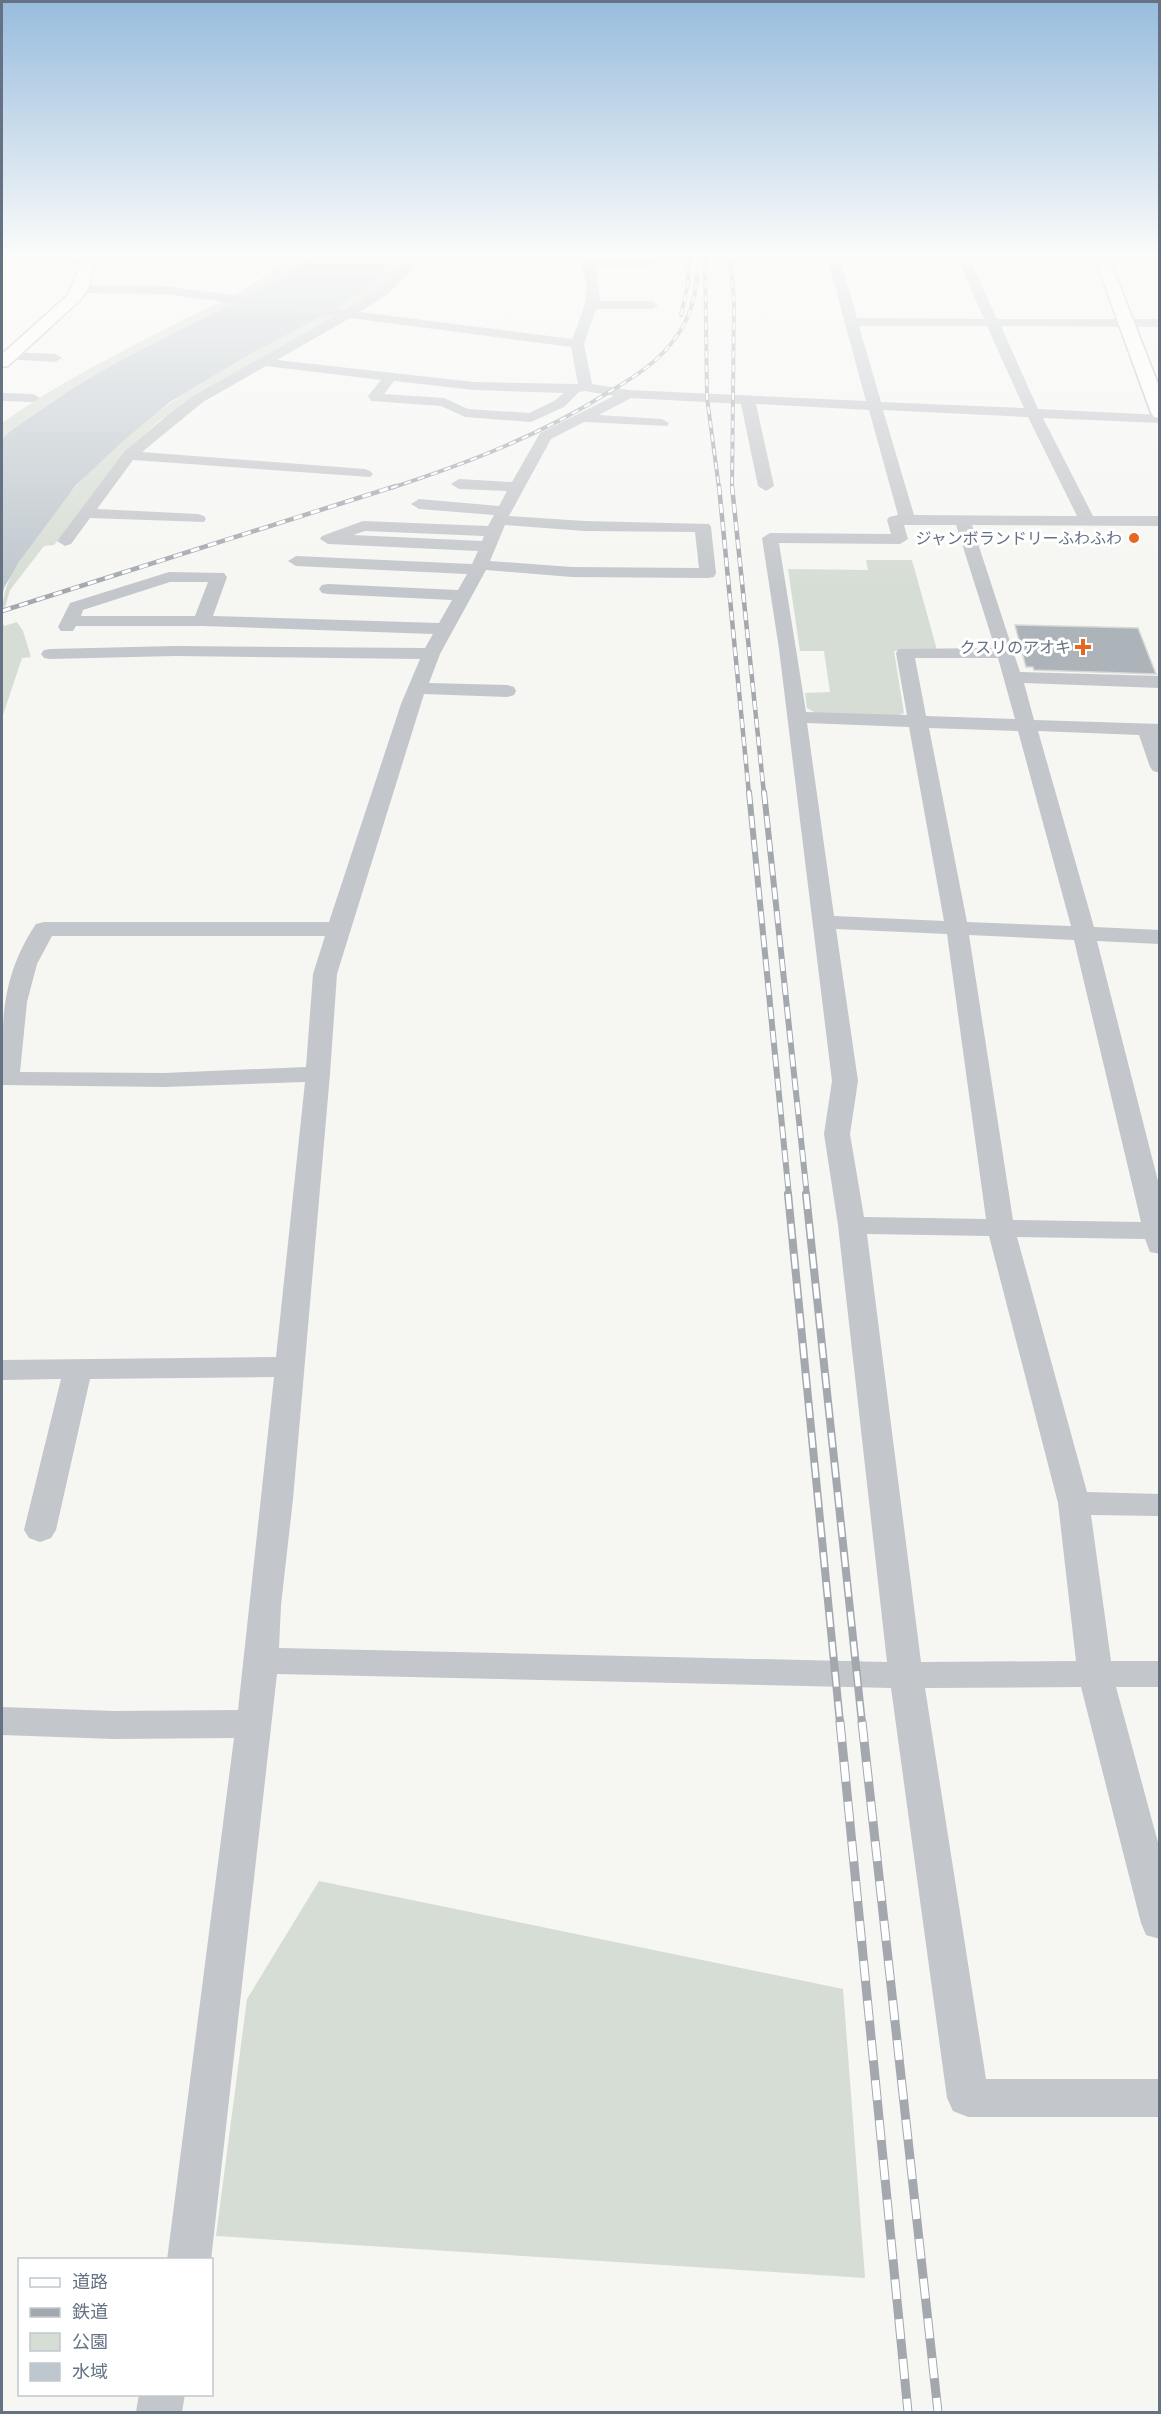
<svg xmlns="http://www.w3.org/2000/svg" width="1161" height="2414" font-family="Karla,'Noto Sans JP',sans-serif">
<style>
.green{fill:#d6ddd4}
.water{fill:#bec7cd}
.building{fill:#acb3b9;stroke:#d7d8d5;stroke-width:1.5}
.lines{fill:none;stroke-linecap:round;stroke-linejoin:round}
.secondary-casing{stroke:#b5b9bf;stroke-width:3}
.primary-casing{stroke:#b6b9be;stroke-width:3}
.minor{fill:#c3c6ca;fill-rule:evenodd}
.secondary{fill:#fff;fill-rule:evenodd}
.primary{fill:#fff;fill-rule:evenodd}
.rail-far4-casing{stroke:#a3a8af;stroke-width:4}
.rail-far3-casing{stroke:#a3a8af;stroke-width:4.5}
.rail-far2-casing{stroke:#a3a8af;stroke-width:6}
.rail-far1-casing{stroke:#a3a8af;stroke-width:8}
.rail-casing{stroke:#a3a8af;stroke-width:9}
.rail-far4{stroke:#fff;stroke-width:2;stroke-dasharray:7;stroke-linecap:butt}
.rail-far3{stroke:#fff;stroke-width:3;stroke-dasharray:9;stroke-linecap:butt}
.rail-far2{stroke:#fff;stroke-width:4;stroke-dasharray:12;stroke-linecap:butt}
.rail-far1{stroke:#fff;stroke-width:5;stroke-dasharray:15;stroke-linecap:butt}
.rail{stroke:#fff;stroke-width:7;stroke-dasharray:20;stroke-linecap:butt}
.poi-dot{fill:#e76622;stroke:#fff;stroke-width:2}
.labels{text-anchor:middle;stroke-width:6;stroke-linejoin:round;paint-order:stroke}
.far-poi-label{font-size:16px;fill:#647284;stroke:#fff;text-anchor:end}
</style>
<rect width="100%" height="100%" fill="#f6f6f3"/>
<!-- green -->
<g class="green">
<path d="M 292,253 L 315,253 L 275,282 L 121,360 L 73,388 L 9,432 L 2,440 L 2,423 C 58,383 119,353 181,321 C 220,301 261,286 292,253 Z"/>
<path d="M 403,253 L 415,253 L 378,292 L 160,420 L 124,453 L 54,545 L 44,546 L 10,590 L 2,618 C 1,580 22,558 43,529 C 54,515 64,499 76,486 C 156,395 281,336 384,276 Z"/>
<path d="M 866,560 L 912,560 L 937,650 L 894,651 L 904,713 L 897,716 L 816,713 L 807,708 L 805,693 L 830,692 L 824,651 L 800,651 L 788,569 L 868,570 Z"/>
<path d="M 2,619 L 4,626 L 17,622 L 23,631 L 31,657 L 22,658 L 2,718 Z"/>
<path d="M 319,1881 L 843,1989 L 865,2278 L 216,2236 L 247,1999 Z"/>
</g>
<!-- water -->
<path class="water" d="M 315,253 L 403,253 L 384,276 L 325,314 L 243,358 L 170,402 L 123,441 L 76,485 L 19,562 L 4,588 L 2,600 L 2,440 L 9,432 L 73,388 L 121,360 L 275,282 Z"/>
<!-- building -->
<path class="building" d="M 1015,625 L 1138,628 L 1156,674 L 1034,670 L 1033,667 L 1026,667 Z"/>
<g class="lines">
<defs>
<path id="secondary" d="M 84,253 L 98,253 L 88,289 L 80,300 L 8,366 L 2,367 L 2,354 L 69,294 Z"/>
<path id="primary" d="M 1093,253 L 1107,253 L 1160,389 L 1160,418 L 1154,417 L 1151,413 Z"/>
</defs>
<!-- secondary casing -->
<use href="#secondary" class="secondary-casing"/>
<!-- primary casing -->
<use href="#primary" class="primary-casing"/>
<!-- minor -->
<g class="minor">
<path d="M 414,253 L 427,253 L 389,293 L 360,312 L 572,339 C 585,305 595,288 575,253 L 587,253 L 591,259 L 655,259 L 655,265 L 651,266 L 595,266 L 600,297 L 599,301 L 652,301 L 658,305 L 652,309 L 596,309 L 584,344 L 592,384 L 629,390 L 866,401 L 826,253 L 838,253 L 857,318 L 984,319 L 955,253 L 967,253 L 997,319 L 1160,319 L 1160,327 L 1001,326 L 1038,409 L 1160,415 L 1160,423 L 1043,418 L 1093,516 L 1160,516 L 1160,526 L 972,525 L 1020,672 L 1160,676 L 1160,688 L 1024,683 L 1034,720 L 1160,724 L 1160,773 L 1153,771 L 1150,767 L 1139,735 L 1038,731 L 1094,927 L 1160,930 L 1160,944 L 1097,941 L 1160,1189 L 1160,1254 L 1150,1252 L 1145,1239 L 1017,1237 L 1087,1492 L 1160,1494 L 1160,1516 L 1091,1515 L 1111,1661 L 1160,1661 L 1160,1687 L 1116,1687 L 1160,1850 L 1160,1939 L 1146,1935 L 1141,1923 L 1081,1687 L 925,1688 L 986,2079 L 1160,2079 L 1160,2117 L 968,2117 L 953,2111 L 947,2098 L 891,1688 L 277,1674 L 211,2260 L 167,2260 L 234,1738 L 114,1739 L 2,1735 L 2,1707 L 114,1711 L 238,1710 L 274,1377 L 90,1379 L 56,1530 L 51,1538 L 40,1542 L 29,1538 L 24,1530 L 61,1379 L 2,1380 L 2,1360 L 276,1357 L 305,1082 L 164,1087 L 2,1085 C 2,1023 0,978 36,924 L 44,922 L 329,922 L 401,704 L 420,659 L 175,656 L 50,659 L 44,658 L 41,654 L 44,650 L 50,649 L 175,646 L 425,648 L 433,634 L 202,626 L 76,626 L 73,631 L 61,631 L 58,627 L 70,603 L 169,572 L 224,573 L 227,577 L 213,616 L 439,623 L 452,600 L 328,594 L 322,593 L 319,589 L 322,585 L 328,584 L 458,590 L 467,574 L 296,566 L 288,561 L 296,556 L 472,564 L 478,551 L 328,544 L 320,539 L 322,536 L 363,521 L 488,526 L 494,515 L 419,509 L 411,504 L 419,499 L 499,506 L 507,491 L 459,489 L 451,484 L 459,479 L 512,482 L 540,433 L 614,396 L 585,391 L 579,392 L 564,407 L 531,422 L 465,417 L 441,406 L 371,401 L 368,396 L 381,380 L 266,366 L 203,402 L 142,452 L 365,469 L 370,471 L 373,474 L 370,477 L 133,460 L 97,509 L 198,514 L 204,516 L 206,519 L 204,522 L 90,518 L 71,544 L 65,546 L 57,541 L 124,452 L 164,418 L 193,396 L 335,316 L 163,294 L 80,293 L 74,289 L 80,285 L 163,286 L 346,310 L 381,287 ZM 350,318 L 571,347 L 578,384 L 474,382 L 277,360 ZM 859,326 L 987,326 L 1024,408 L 881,402 ZM 394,381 L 474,390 L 564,393 L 554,401 L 529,413 L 468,409 L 444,398 L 384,394 ZM 631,398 L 741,404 L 758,486 L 766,491 L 774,486 L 756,404 L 869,410 L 898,515 L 889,517 L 887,520 L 891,534 L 770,533 L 762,538 L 779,649 L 832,1081 L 824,1134 L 838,1225 L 887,1662 L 279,1648 L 281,1605 L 293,1499 L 330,1074 L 337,974 L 424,694 L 507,697 L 514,695 L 516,691 L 514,687 L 507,685 L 429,683 L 440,654 L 486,570 L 572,577 L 708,578 L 714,577 L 716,573 L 711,527 L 709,524 L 585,521 L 509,516 L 551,439 L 584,422 L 667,426 L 669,423 L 662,419 L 599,415 ZM 883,410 L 1028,417 L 1077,516 L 914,515 ZM 505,525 L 585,531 L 695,532 L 699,568 L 572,567 L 490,561 ZM 904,525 L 956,525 L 995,648 L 899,649 L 896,653 L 907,715 L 806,712 L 779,543 L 900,544 L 908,539 ZM 365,531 L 484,536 L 482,541 L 353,535 ZM 170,582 L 208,582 L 195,616 L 81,616 L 83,610 ZM 915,658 L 998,658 L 1015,719 L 926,716 ZM 807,723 L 909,727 L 944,921 L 834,916 ZM 929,728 L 1018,731 L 1071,926 L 967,922 ZM 836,929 L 947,934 L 986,1219 L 864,1217 L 850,1134 L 858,1081 ZM 969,935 L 1074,940 L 1141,1222 L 1013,1220 ZM 52,936 L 325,936 L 313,974 L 306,1067 L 164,1073 L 20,1072 L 27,1002 L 37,964 ZM 867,1234 L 989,1236 L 1058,1503 L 1076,1661 L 921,1662 Z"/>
<path d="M 2,255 L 89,257 L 95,261 L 89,265 L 2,263 Z"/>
<path d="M 1102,255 L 1160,256 L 1160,264 L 1098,262 L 1098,256 Z"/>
<path d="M 9,352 L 55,354 L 62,358 L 55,362 L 4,359 L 2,356 L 4,353 Z"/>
<path d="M 2,393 L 33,394 L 40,398 L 33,402 L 2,401 Z"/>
<path d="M 139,2394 L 185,2394 L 182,2412 L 136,2412 Z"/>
</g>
<!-- secondary -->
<use href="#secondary" class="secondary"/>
<!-- primary -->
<use href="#primary" class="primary"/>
<defs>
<g id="rail-far4">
<path d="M 705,253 L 707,398 L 719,488"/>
<path d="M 730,253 L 734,302 L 732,488"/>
<path d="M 681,315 L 688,284 L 688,253"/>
<path d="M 391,488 C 468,463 541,435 609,392 C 634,377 659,362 676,337 C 690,318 696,297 697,273"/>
</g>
<g id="rail-far3">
<path d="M 719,486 L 749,794"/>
<path d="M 732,486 L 764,794"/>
<path d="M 2,611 L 396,486"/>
</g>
<g id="rail-far2">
<path d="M 749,792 L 789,1196"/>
<path d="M 764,792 L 807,1196"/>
</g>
<g id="rail-far1">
<path d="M 788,1194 L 840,1723"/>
<path d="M 806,1194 L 862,1723"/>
</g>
<g id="rail">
<path d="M 840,1722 L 908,2412"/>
<path d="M 862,1722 L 938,2412"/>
</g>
</defs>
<!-- rail-far4 casing -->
<use href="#rail-far4" class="rail-far4-casing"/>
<!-- rail-far3 casing -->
<use href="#rail-far3" class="rail-far3-casing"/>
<!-- rail-far2 casing -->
<use href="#rail-far2" class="rail-far2-casing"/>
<!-- rail-far1 casing -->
<use href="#rail-far1" class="rail-far1-casing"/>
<!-- rail casing -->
<use href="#rail" class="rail-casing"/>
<!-- rail-far4 -->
<use href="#rail-far4" class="rail-far4"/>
<!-- rail-far3 -->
<use href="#rail-far3" class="rail-far3"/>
<!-- rail-far2 -->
<use href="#rail-far2" class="rail-far2"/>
<!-- rail-far1 -->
<use href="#rail-far1" class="rail-far1"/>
<!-- rail -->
<use href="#rail" class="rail"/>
</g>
<!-- sky -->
<linearGradient id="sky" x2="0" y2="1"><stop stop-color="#97bcdd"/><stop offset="0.43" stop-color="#fbfbfa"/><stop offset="1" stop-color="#fbfbfa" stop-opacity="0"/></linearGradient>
<rect width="1161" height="591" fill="url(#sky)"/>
<!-- markers -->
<g class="poi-dot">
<circle cx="1134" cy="538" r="6"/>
<path d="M1080 638h6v6h6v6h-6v6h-6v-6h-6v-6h6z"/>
</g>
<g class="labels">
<!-- far-poi labels -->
<g class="far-poi-label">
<text x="1122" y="544">ジャンボランドリーふわふわ</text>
<text x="1071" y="653">クスリのアオキ</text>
</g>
</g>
<!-- border -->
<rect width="1161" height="2414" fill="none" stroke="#647284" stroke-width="6"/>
<!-- legend -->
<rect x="18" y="2258" width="195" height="138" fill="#ffffff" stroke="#c1c7ce" stroke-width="1.5"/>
<rect x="30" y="2278" width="30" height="9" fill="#ffffff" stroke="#c1c7ce" stroke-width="1.5"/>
<text x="72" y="2288" font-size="18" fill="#647284">道路</text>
<rect x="30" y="2308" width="30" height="9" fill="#a3a8af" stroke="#c1c7ce" stroke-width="1.5"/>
<text x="72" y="2318" font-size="18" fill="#647284">鉄道</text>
<rect x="30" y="2333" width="30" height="18" fill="#d6ddd4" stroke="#c1c7ce" stroke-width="1.5"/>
<text x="72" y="2348" font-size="18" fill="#647284">公園</text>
<rect x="30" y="2363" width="30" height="18" fill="#bec7cd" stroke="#c1c7ce" stroke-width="1.5"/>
<text x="72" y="2378" font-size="18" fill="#647284">水域</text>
</svg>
